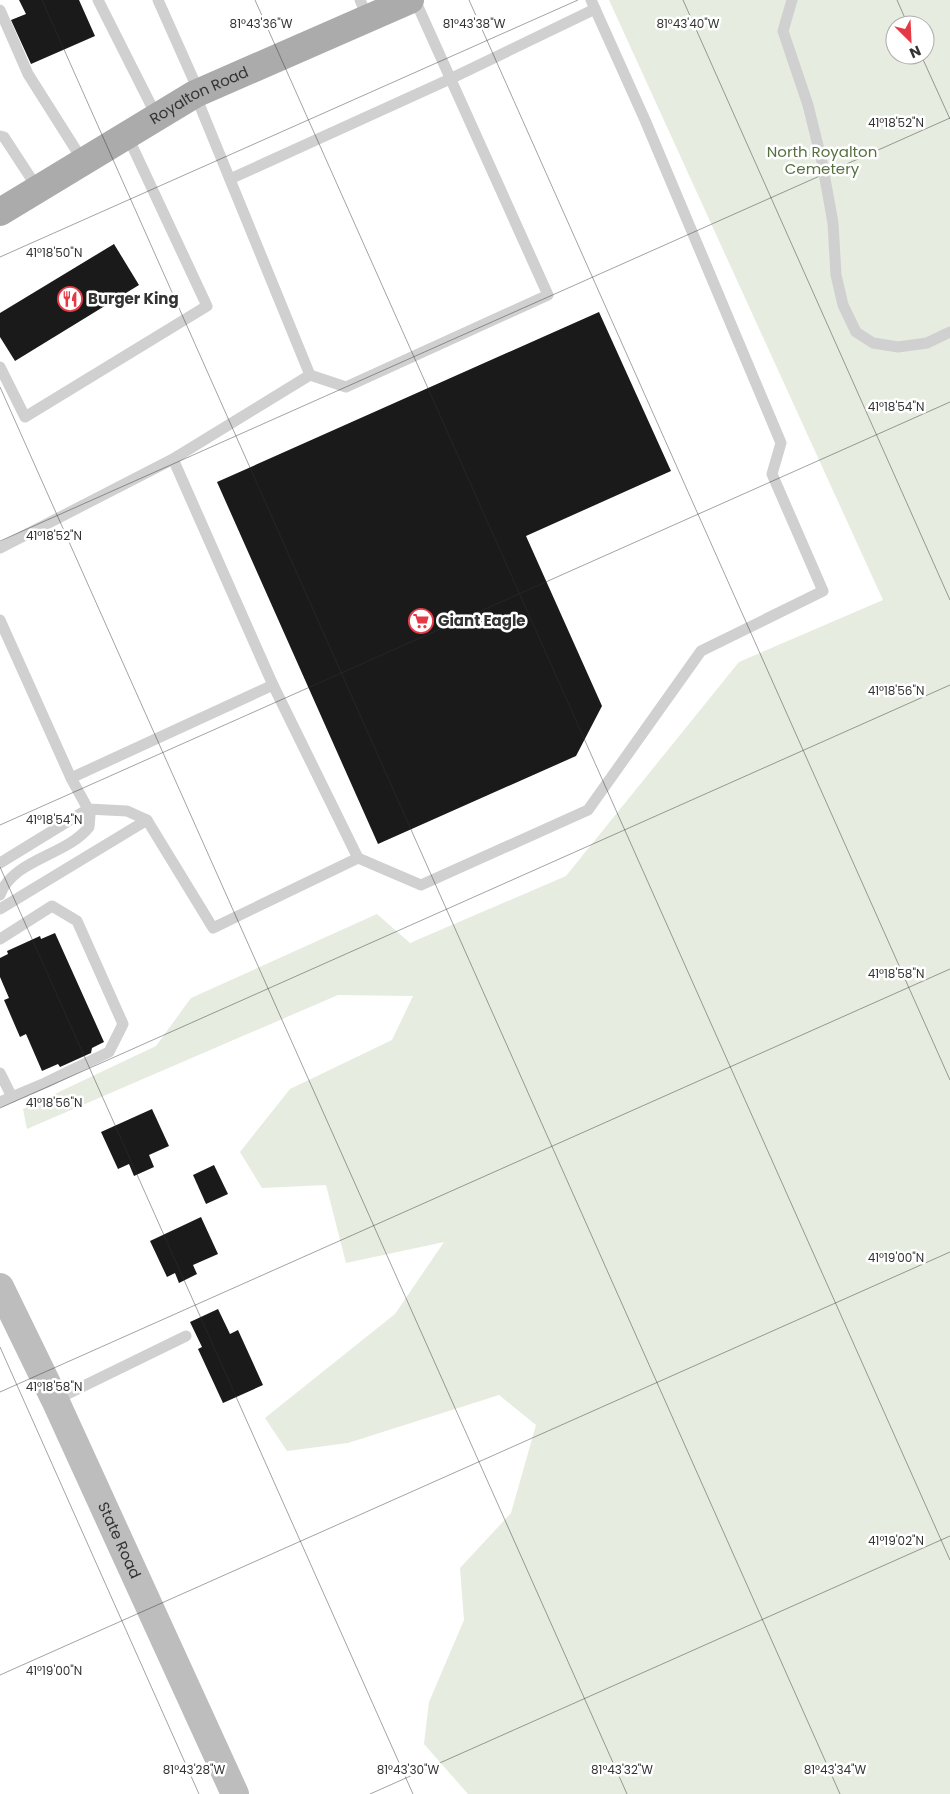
<svg xmlns="http://www.w3.org/2000/svg" width="950" height="1794" font-family="Poppins,sans-serif">
<style>
.green{fill:#e6ecdf;fill-rule:evenodd}
.building{fill:#1a1a1a}
.lines{fill:none;stroke-linecap:round;stroke-linejoin:round}
.lane{stroke:#d0d0d0;stroke-width:11}
.secondary{stroke:#bdbdbd;stroke-width:28}
.primary{stroke:#ababab;stroke-width:28}
.ticks{fill:none;stroke:#333;stroke-width:1;stroke-opacity:0.45}
.labels{text-anchor:middle;stroke-width:5;stroke-linejoin:round;paint-order:stroke}
.street-label{font-size:15px;fill:#333;stroke:#fff}
.park-label{font-size:15px;fill:#56703f;stroke:#fff}
.poi-label{font-size:15px;font-weight:bold;fill:#333;stroke:#fff;text-anchor:start}
.ticks-label{font-size:12px;text-anchor:middle;fill:#333;stroke:#fff;stroke-width:5;stroke-linejoin:round;paint-order:stroke}
</style>
<rect width="100%" height="100%" fill="#fff"/>
<!-- green -->
<path class="green" d="M 609,0 L 950,0 L 950,1794 L 468,1794 L 424,1744 L 429,1702 L 464,1620 L 460,1568 L 511,1513 L 536,1425 L 499,1395 L 348,1443 L 287,1451 L 265,1418 L 395,1314 L 444,1242 L 346,1263 L 326,1185 L 262,1188 L 240,1152 L 290,1089 L 392,1040 L 413,996 L 338,995 L 27,1129 L 23,1109 L 156,1046 L 191,998 L 377,914 L 410,943 L 566,876 L 739,662 L 883,600 ZM 895,25 L 925,25 L 925,55 L 895,55 Z"/>
<!-- building -->
<g class="building">
<path d="M 19,0 L 79,0 L 95,36 L 31,64 L 11,20 L 26,14 Z"/>
<path d="M 114,244 L 139,285 L 15,361 L 0,337 L 0,313 Z"/>
<path d="M 599,312 L 671,471 L 526,536 L 602,706 L 576,756 L 378,844 L 217,482 Z"/>
<path d="M 55,933 L 104,1042 L 92,1048 L 91,1053 L 60,1067 L 58,1064 L 42,1071 L 26,1034 L 20,1037 L 4,1000 L 9,998 L 0,977 L 0,958 L 8,954 L 7,951 L 40,936 L 41,939 Z"/>
<path d="M 152,1109 L 169,1146 L 149,1155 L 154,1167 L 134,1176 L 129,1164 L 118,1169 L 101,1132 Z"/>
<path d="M 214,1165 L 228,1194 L 206,1204 L 193,1175 Z"/>
<path d="M 201,1217 L 218,1254 L 193,1265 L 197,1274 L 179,1283 L 175,1273 L 167,1277 L 150,1241 Z"/>
<path d="M 218,1309 L 230,1334 L 238,1330 L 263,1385 L 223,1403 L 198,1349 L 202,1347 L 190,1322 Z"/>
</g>
<g class="lines">
<!-- lane -->
<g class="lane">
<path d="M 98,0 L 157,117"/>
<path d="M 158,0 L 199,92"/>
<path d="M 360,0 L 368,18"/>
<path d="M 792,0 L 783,31 L 808,105 L 822,162 L 833,223 L 836,275 L 843,305 L 856,332 L 873,343 L 898,347 L 927,343 L 950,332"/>
<path d="M 0,10 L 28,74 L 83,161"/>
<path d="M 195,94 L 310,375 L 173,459 L 273,685"/>
<path d="M 0,136 L 4,137 L 38,189"/>
<path d="M 230,179 L 450,79 L 595,9"/>
<path d="M 0,367 L 25,417 L 207,306 L 127,135"/>
<path d="M 310,375 L 346,387 L 548,295 L 415,0"/>
<path d="M 0,548 L 173,459"/>
<path d="M 0,620 L 71,778"/>
<path d="M 358,858 L 421,885 L 588,810 L 701,651 L 823,591 L 772,474 L 781,443 L 645,120 L 591,0"/>
<path d="M 0,863 L 88,809 L 127,811 L 147,820 L 213,928 L 358,858 L 273,685 L 71,778 L 88,809 L 90,815 L 89,827 C 66,856 13,859 0,895"/>
<path d="M 0,909 L 147,820"/>
<path d="M 0,939 L 52,906 L 77,921 L 123,1024 L 109,1052 L 45,1083 L 0,1102"/>
<path d="M 0,1073 L 12,1097"/>
<path d="M 55,1400 L 186,1336"/>
</g>
<!-- secondary -->
<path class="secondary" id="s1" d="M 0,1287 L 55,1400 L 235,1794"/>
<!-- primary -->
<path class="primary" id="s2" d="M 0,212 L 195,94 L 410,0"/>
</g>
<!-- ticks -->
<path class="ticks" d="M 42,0 L 840,1794M 255,0 L 950,1560M 469,0 L 950,1080M 683,0 L 950,600M 897,0 L 908,25M 921,55 L 950,119M 0,257 L 578,0M 0,387 L 627,1794M 0,541 L 950,118M 0,825 L 950,402M 0,867 L 413,1794M 0,1108 L 950,685M 0,1347 L 199,1794M 0,1392 L 950,969M 0,1675 L 950,1252M 370,1794 L 950,1536"/>
<!-- icons -->
<defs>
<symbol id="restaurant-ring" viewBox="-11 -11 22 22"><circle r="9.5" fill="#fff" stroke="#e63946" stroke-width="1.5"/><path d="M-5-6h1v4h1v-4h1v4h1v-4h1v5L-1.5 .5V6h-2V.5L-5-1ZM5-6V6H3V1.5H1.5Q1.5-4 5-6Z" fill="#e63946"/></symbol>
<symbol id="supermarket-ring" viewBox="-11 -11 22 22"><circle r="9.5" fill="#fff" stroke="#e63946" stroke-width="1.5"/><path d="M-6-5.5h2.5l.6 2H6L4.5 2H-2.5L-4.4-4H-6ZM-1.5 3.2a1.3 1.3 0 1 0 .1 0ZM3 3.2a1.3 1.3 0 1 0 .1 0Z" fill="#e63946"/></symbol>
</defs>
<g fill-rule="evenodd">
<use href="#restaurant-ring" x="56" y="285" width="28" height="28"/>
<use href="#supermarket-ring" x="407" y="607" width="28" height="28"/>
</g>
<g class="labels">
<!-- street labels -->
<g class="street-label">
<text dy="5" stroke="none"><textPath href="#s2" startOffset="231">Royalton Road</textPath></text>
<text dy="5" stroke="none"><textPath href="#s1" startOffset="280">State Road</textPath></text>
</g>
<!-- park labels -->
<g class="park-label">
<text x="822" y="157">North Royalton<tspan x="822" dy="17">Cemetery</tspan></text>
</g>
<!-- poi labels -->
<g class="poi-label">
<text x="88" y="304">Burger King</text>
<text x="438" y="626">Giant Eagle</text>
</g>
</g>
<g class="ticks-label">
<text x="261" y="28">81°43'36"W</text>
<text x="474" y="28">81°43'38"W</text>
<text x="688" y="28">81°43'40"W</text>
<text x="896" y="127">41°18'52"N</text>
<text x="54" y="257">41°18'50"N</text>
<text x="896" y="411">41°18'54"N</text>
<text x="54" y="540">41°18'52"N</text>
<text x="896" y="695">41°18'56"N</text>
<text x="54" y="824">41°18'54"N</text>
<text x="896" y="978">41°18'58"N</text>
<text x="54" y="1107">41°18'56"N</text>
<text x="896" y="1262">41°19'00"N</text>
<text x="54" y="1391">41°18'58"N</text>
<text x="896" y="1545">41°19'02"N</text>
<text x="54" y="1675">41°19'00"N</text>
<text x="194" y="1774">81°43'28"W</text>
<text x="408" y="1774">81°43'30"W</text>
<text x="622" y="1774">81°43'32"W</text>
<text x="835" y="1774">81°43'34"W</text>
</g>
<!-- north arrow -->
<g transform="translate(910 40) rotate(156)"><circle r="24" fill="#ffffff" stroke="#adadad"/>
<path d="M0-4L9 19L0 12L-9 19Z" fill="#e63946"/>
<text y="-8" font-size="14" font-weight="bold" text-anchor="middle" fill="#333333">N</text>
</g>
</svg>
